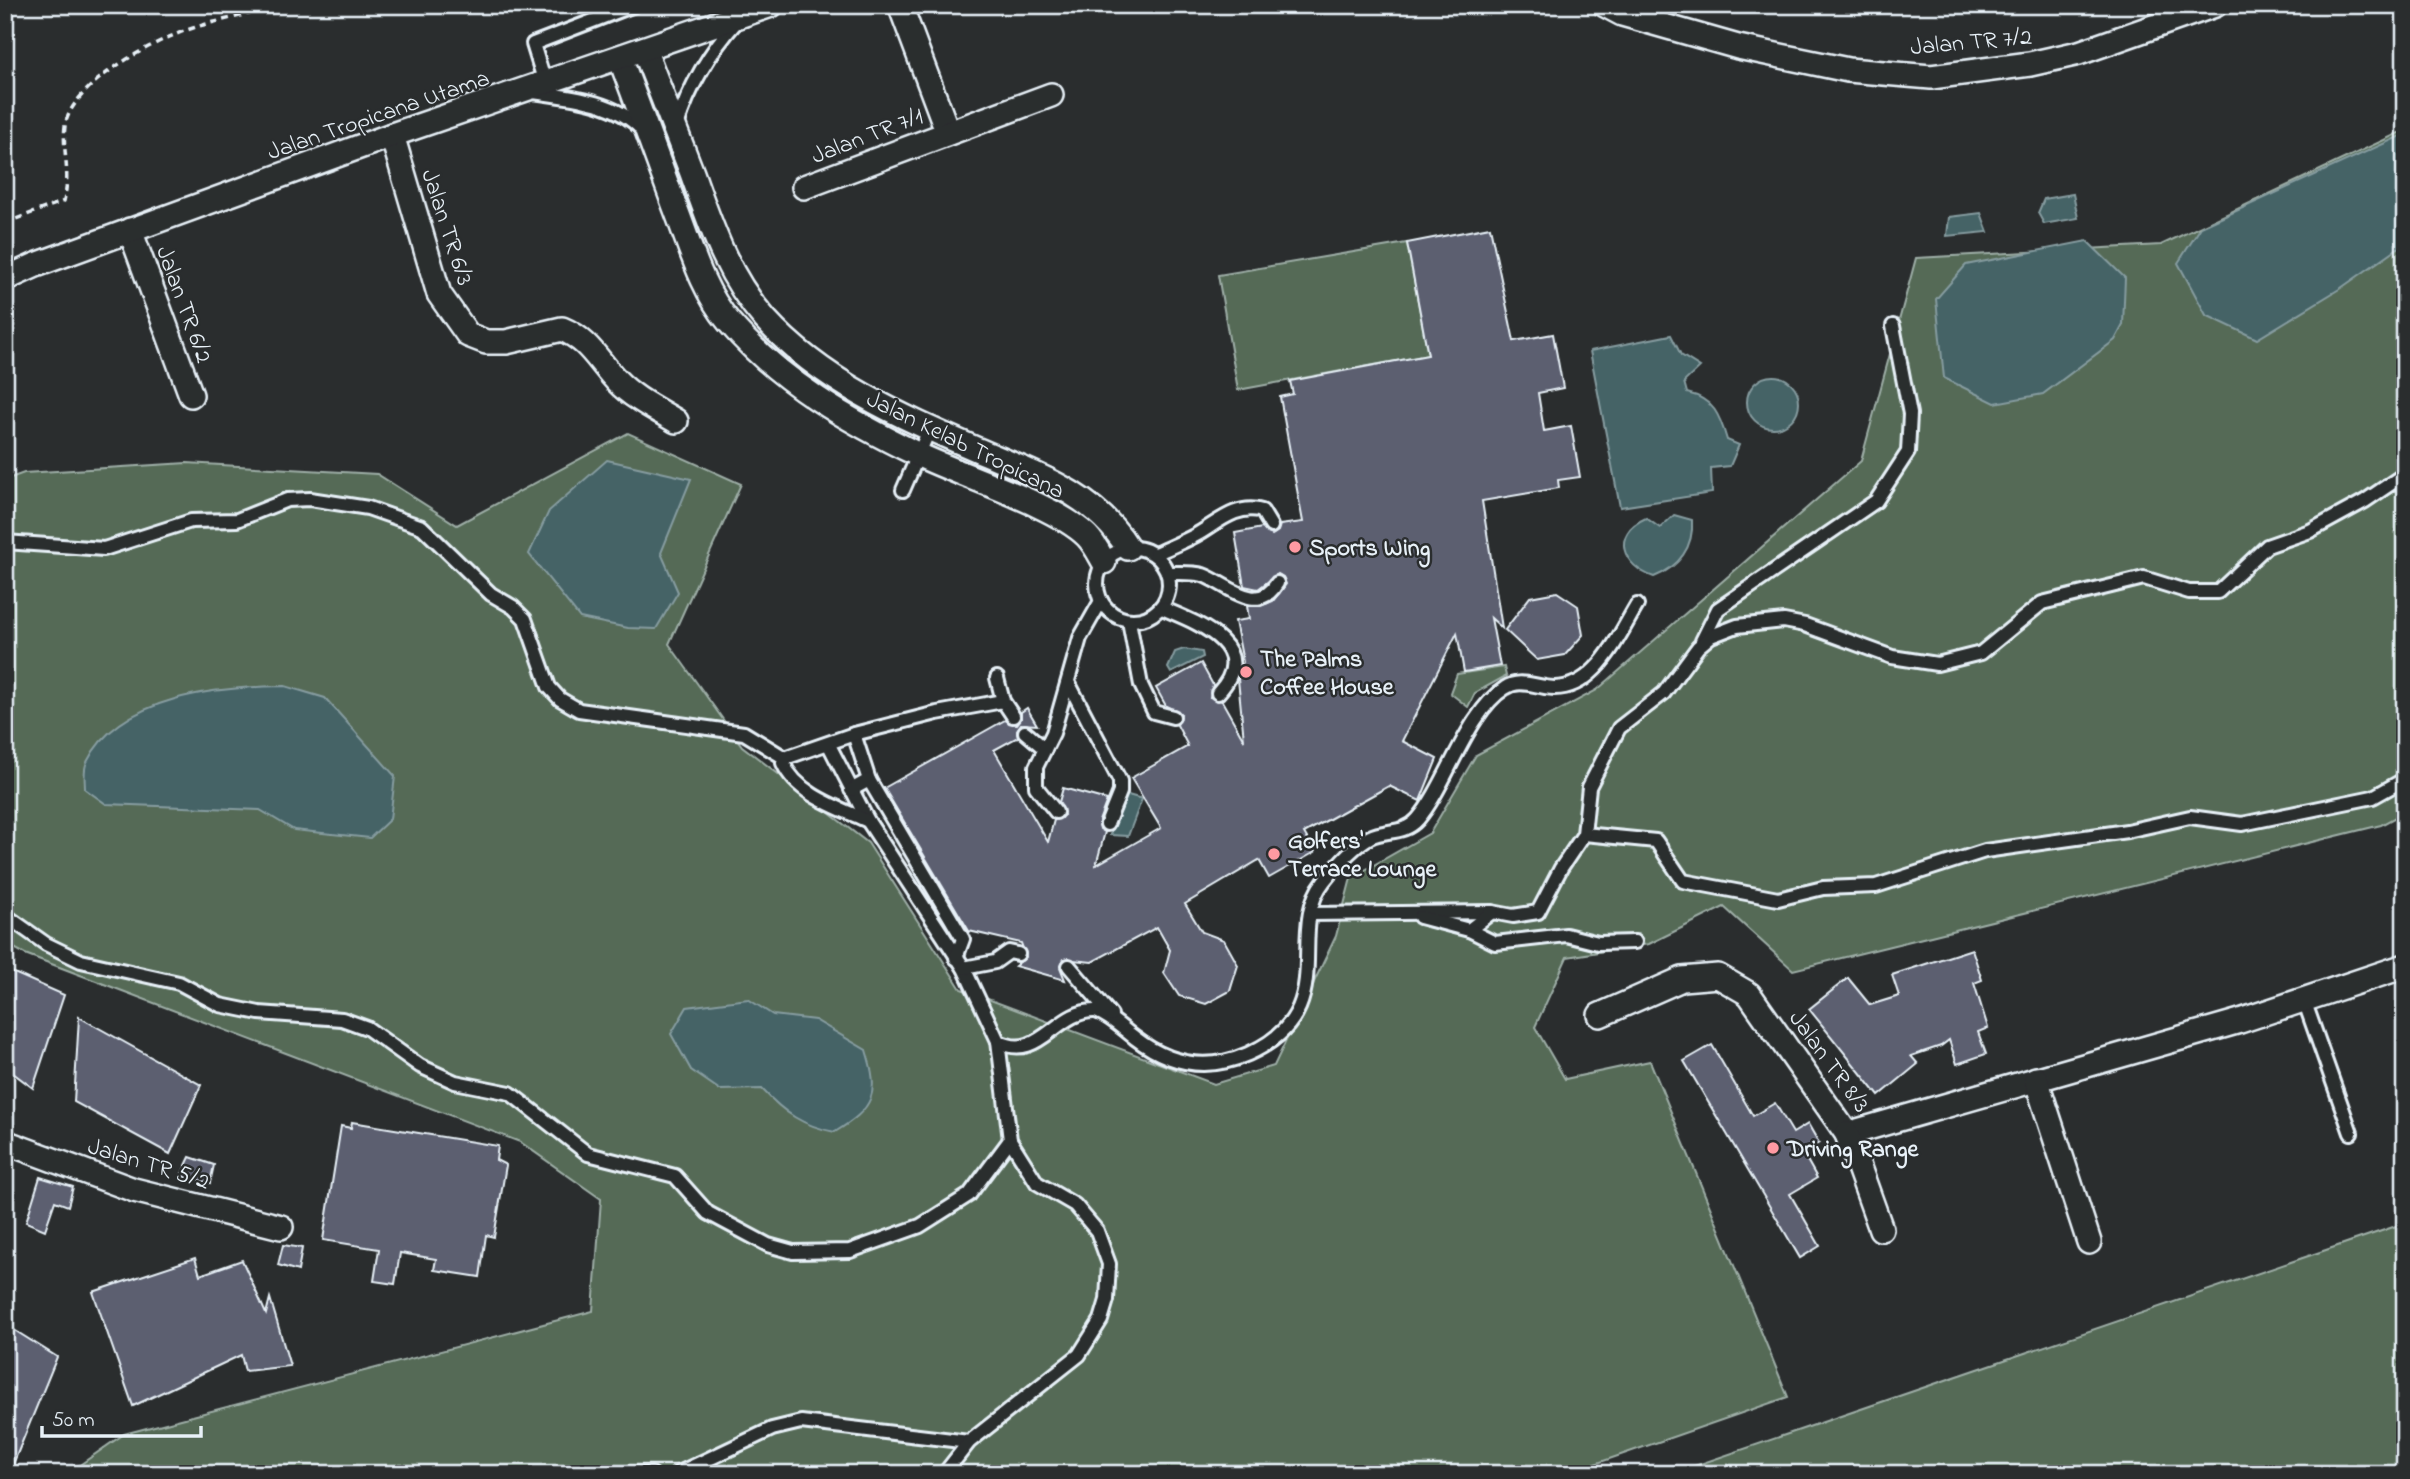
<svg xmlns="http://www.w3.org/2000/svg" width="2410" height="1479" font-family="'Indie Flower',sans-serif">
<style>
.green{fill:#546a56;stroke:#9eaea7;stroke-width:2}
.water{fill:#456366;stroke:#869ca0;stroke-width:2}
.building{fill:#5b5e70;stroke:#e8f1f8;stroke-width:2}
.lines{fill:none;stroke-linecap:round;stroke-linejoin:round}
.lane-casing{stroke:#e8f1f8;stroke-width:18}
.street-casing{stroke:#e8f1f8;stroke-width:28}
.path{stroke:#e8f1f8;stroke-width:3.5;stroke-dasharray:7 5;stroke-linecap:butt}
.lane{stroke:#2a2d2e;stroke-width:12}
.street{stroke:#2a2d2e;stroke-width:23}
.poi-dot{fill:#ff9aa2;stroke:#2a2d2e;stroke-width:2.5}
.labels{text-anchor:middle;stroke-width:5;stroke-linejoin:round;paint-order:stroke}
.street-label{font-size:24px;fill:#e8f1f8;stroke:#2a2d2e}
.poi-label{font-size:24px;font-weight:bold;fill:#e8f1f8;stroke:#2a2d2e;text-anchor:start}
</style>
<rect width="100%" height="100%" fill="#2a2d2e"/>
<filter id="ink" filterUnits="userSpaceOnUse"><feTurbulence type="fractalNoise" baseFrequency=".0143" numOctaves="2"/><feDisplacementMap in="SourceGraphic" scale="14" xChannelSelector="R" yChannelSelector="G"/><feConvolveMatrix kernelMatrix="1 2 1 2 8 2 1 2 1" color-interpolation-filters="sRGB"/></filter>
<g filter="url(#ink)">
<!-- green -->
<g class="green">
<path d="M 2405,130 L 2405,812 L 2381,825 L 1793,970 L 1724,907 L 1649,944 L 1567,957 L 1535,1027 L 1565,1079 L 1650,1061 L 1788,1397 L 1566,1474 L 67,1474 L 124,1434 L 593,1311 L 601,1199 L 520,1142 L 25,954 L 5,943 L 5,480 L 24,473 L 187,463 L 377,474 L 457,525 L 628,433 L 741,484 L 669,644 L 742,746 L 868,843 L 961,989 L 1214,1084 L 1274,1066 L 1336,936 L 1351,878 L 1430,833 L 1476,755 L 1597,690 L 1861,461 L 1916,258 L 2161,245 Z"/>
<path d="M 1407,243 L 1428,355 L 1238,390 L 1218,275 Z"/>
<path d="M 1504,667 L 1506,676 L 1475,693 L 1468,707 L 1450,693 L 1457,674 Z"/>
<path d="M 2405,1223 L 2405,1474 L 1671,1474 Z"/>
</g>
<!-- water -->
<g class="water">
<path d="M 2405,134 L 2405,243 L 2341,288 L 2257,339 L 2206,315 L 2178,263 L 2201,227 Z"/>
<path d="M 2073,194 L 2078,218 L 2044,224 L 2038,213 L 2044,199 Z"/>
<path d="M 1981,213 L 1988,232 L 1947,236 L 1949,217 Z"/>
<path d="M 2087,241 L 2125,278 L 2123,325 L 2115,340 L 2043,394 L 1995,403 L 1944,378 L 1936,299 L 1966,265 Z"/>
<path d="M 1671,335 L 1681,355 L 1700,367 L 1684,382 L 1687,393 C 1714,399 1720,416 1727,440 L 1739,445 L 1730,466 L 1711,468 L 1712,493 L 1620,507 L 1590,351 Z"/>
<circle cx="1773" cy="402" r="26"/>
<path d="M 607,460 L 691,479 L 661,553 L 678,592 L 656,629 L 628,628 L 580,618 L 529,554 L 549,511 Z"/>
<path d="M 1674,515 L 1692,520 C 1694,547 1679,567 1654,577 C 1622,566 1610,534 1646,518 L 1660,528 Z"/>
<path d="M 1184,649 L 1202,652 L 1203,657 L 1171,673 L 1168,668 L 1175,652 Z"/>
<path d="M 285,686 L 325,698 L 395,776 L 390,819 L 370,838 L 294,830 L 260,810 L 106,804 L 85,789 C 85,781 83,769 87,762 C 120,695 220,687 285,686 Z"/>
<path d="M 1121,793 L 1142,799 L 1128,836 L 1110,835 Z"/>
<path d="M 748,999 L 773,1015 L 815,1020 L 866,1050 C 880,1094 874,1108 835,1132 C 803,1126 784,1113 762,1089 L 720,1090 L 691,1070 L 671,1034 L 687,1007 Z"/>
</g>
<!-- building -->
<g class="building">
<path d="M 1490,227 L 1514,341 L 1553,334 L 1563,388 L 1538,393 L 1544,431 L 1571,426 L 1580,477 L 1558,480 L 1559,488 L 1482,501 L 1502,628 L 1491,618 L 1500,666 L 1464,672 L 1457,633 L 1402,741 L 1437,759 L 1420,801 L 1389,786 L 1304,833 L 1315,852 L 1269,878 L 1259,860 L 1185,904 L 1202,932 L 1224,940 L 1238,965 L 1230,991 L 1206,1004 L 1179,996 L 1164,973 L 1170,950 L 1157,927 L 1092,962 L 1064,959 L 1060,967 L 1065,980 L 1015,966 L 1026,957 L 1021,943 L 969,931 L 884,788 L 1005,720 L 1017,724 L 1021,719 L 1021,712 L 1027,708 L 1037,725 L 1021,724 L 1017,730 L 1018,737 L 994,750 L 1048,842 L 1054,820 L 1064,815 L 1059,802 L 1063,788 L 1107,800 L 1099,821 L 1100,829 L 1105,832 L 1096,865 L 1161,828 L 1131,778 L 1188,746 L 1177,725 L 1181,714 L 1166,706 L 1156,688 L 1201,663 L 1213,685 L 1210,697 L 1222,701 L 1244,740 L 1238,679 L 1243,662 L 1235,621 L 1249,619 L 1247,606 L 1261,606 L 1273,601 L 1286,584 L 1283,577 L 1278,574 L 1258,589 L 1244,586 L 1235,533 L 1262,528 L 1272,535 L 1278,531 L 1280,525 L 1303,522 L 1280,397 L 1293,394 L 1290,381 L 1428,355 L 1407,243 Z"/>
<path d="M 1557,592 L 1578,606 L 1583,635 L 1565,655 L 1537,660 L 1505,630 L 1530,597 Z"/>
<path d="M 1972,949 L 1982,980 L 1974,983 L 1988,1028 L 1978,1032 L 1986,1054 L 1957,1064 L 1949,1040 L 1941,1046 L 1911,1056 L 1918,1064 L 1879,1096 L 1809,1009 L 1848,978 L 1870,1005 L 1899,996 L 1892,975 Z"/>
<path d="M 5,969 L 64,995 L 33,1088 L 5,1067 Z"/>
<path d="M 79,1017 L 201,1085 L 170,1154 L 74,1102 Z"/>
<path d="M 1712,1045 L 1753,1116 L 1775,1103 L 1793,1133 L 1808,1124 L 1819,1143 L 1803,1153 L 1817,1178 L 1790,1194 L 1820,1246 L 1800,1258 L 1684,1061 Z"/>
<path d="M 352,1122 L 498,1146 L 496,1160 L 506,1165 L 494,1237 L 486,1235 L 480,1277 L 434,1270 L 436,1259 L 400,1253 L 395,1284 L 374,1281 L 379,1249 L 323,1240 L 341,1126 L 351,1128 Z"/>
<path d="M 190,1157 L 214,1165 L 210,1183 L 181,1176 Z"/>
<path d="M 40,1177 L 73,1187 L 68,1206 L 55,1201 L 45,1230 L 26,1222 Z"/>
<path d="M 283,1245 L 302,1248 L 298,1271 L 278,1265 Z"/>
<path d="M 195,1258 L 200,1275 L 242,1260 L 266,1314 L 270,1298 L 290,1366 L 245,1371 L 241,1355 L 133,1406 L 93,1292 Z"/>
<path d="M 11,1328 L 57,1357 L 9,1474 L 5,1474 L 5,1342 Z"/>
</g>
<g class="lines">
<defs>
<g id="lane">
<path d="M 545,83 L 533,44 L 634,5"/>
<path d="M 533,92 C 569,97 616,101 642,130"/>
<path d="M 677,126 C 688,88 711,50 737,21"/>
<path d="M 903,490 L 930,428"/>
<path d="M 5,542 L 104,549 L 191,521 L 237,520 L 287,500 L 310,499 L 368,508 L 422,527 L 491,594 L 513,607 L 525,619 L 549,687 L 560,699 L 579,710 L 744,733 L 785,758"/>
<circle cx="1133" cy="584" r="36"/>
<path d="M 1155,554 C 1168,548 1183,542 1196,535 C 1216,524 1237,503 1262,511 L 1271,526"/>
<path d="M 1169,573 C 1180,573 1192,572 1203,575 C 1226,583 1257,617 1277,583"/>
<path d="M 1162,608 C 1195,622 1262,646 1218,693"/>
<path d="M 1129,621 L 1141,685 L 1154,712 L 1173,717"/>
<path d="M 1702,641 L 1718,609 L 1876,501 L 1908,452 L 1910,414 L 1893,326"/>
<path d="M 997,678 L 1003,701 L 1013,716"/>
<path d="M 1069,684 L 1120,781 L 1120,792 L 1107,824"/>
<path d="M 1025,732 L 1045,749"/>
<path d="M 854,734 L 869,780"/>
<path d="M 829,745 L 868,821 L 964,968 L 998,1041 C 1039,1064 1056,1009 1096,1011 C 1110,1016 1122,1028 1135,1038 C 1170,1065 1207,1072 1248,1054 C 1344,1011 1283,933 1324,881 C 1336,866 1352,847 1370,837 C 1386,829 1404,835 1418,819 C 1447,785 1467,712 1505,688 C 1518,679 1531,685 1545,687 C 1593,696 1617,638 1637,605"/>
<path d="M 785,758 L 854,734 L 937,713 L 1003,701"/>
<path d="M 785,758 L 783,763 C 797,795 839,808 868,821"/>
<path d="M 851,790 L 869,780 L 963,939 L 956,958"/>
<path d="M 1056,812 L 1036,787 L 1036,767 L 1053,733 L 1080,638 L 1101,601"/>
<path d="M 1584,834 L 1656,841 L 1683,881 L 1778,899 L 1823,888 L 1876,886 L 1985,851 L 2127,831 L 2190,817 L 2242,824 L 2373,797 L 2405,779"/>
<path d="M 1310,914 L 1492,912 L 1513,916 L 1538,912 L 1561,868 L 1584,834 L 1589,787 L 1619,728 L 1664,693 L 1698,647 L 1711,636 L 1737,626 L 1784,621 L 1805,625 L 1892,657 L 1937,664 L 1981,653 L 2042,603 L 2144,578 L 2189,592 L 2218,592 L 2267,546 L 2310,531 L 2365,501 L 2405,474"/>
<path d="M 5,915 L 46,944 L 81,961 L 179,983 L 220,1005 L 259,1013 L 342,1019 L 367,1028 L 420,1066 L 455,1082 L 510,1093 L 588,1154 L 675,1176 L 708,1213 L 768,1245 L 793,1252 L 850,1251 L 920,1226 L 969,1195 L 1010,1140"/>
<path d="M 1420,917 L 1469,930 L 1492,912"/>
<path d="M 1469,930 L 1495,943 L 1566,935 L 1598,943 L 1635,942"/>
<path d="M 1069,966 L 1111,1015"/>
<path d="M 964,968 L 995,962 L 1009,952 L 1018,954"/>
<path d="M 2304,1000 L 2351,1133"/>
<path d="M 618,1474 L 652,1474"/>
<path d="M 677,1474 L 772,1429 L 801,1422 L 969,1442"/>
<path d="M 944,1474 L 969,1442 L 1079,1355 L 1101,1320 L 1107,1300 L 1109,1264 L 1097,1231 L 1075,1205 L 1037,1183 L 1010,1140 L 998,1041"/>
</g>
<g id="street">
<path d="M 900,5 L 948,133"/>
<path d="M 1605,5 L 1622,14 L 1738,47 L 1848,70 L 1931,77 L 2030,64 L 2079,53 L 2215,5"/>
<path d="M 644,49 C 660,91 676,132 692,173 C 711,226 727,276 765,319 C 822,382 900,416 976,449 C 1034,474 1093,492 1128,548"/>
<path d="M 620,58 C 639,108 657,158 675,207 C 690,246 702,290 729,322 C 780,382 850,422 919,455 C 962,476 1056,505 1087,536 C 1094,543 1099,553 1104,562"/>
<path d="M 392,135 L 439,294 L 468,335 L 486,342 L 506,342 L 562,329 C 589,340 598,361 617,381 C 633,398 656,409 676,421"/>
<path d="M 804,187 L 1051,95"/>
<path d="M 130,230 L 191,395"/>
<path d="M 5,279 L 36,265 L 392,135 L 771,5"/>
<path d="M 1600,1015 L 1682,979 L 1718,976 L 1749,994 L 1847,1134 L 2240,1021 L 2405,966"/>
<path d="M 2036,1079 L 2089,1242"/>
<path d="M 1847,1134 L 1881,1229"/>
<path d="M 5,1142 L 134,1190 L 281,1227"/>
</g>
</defs>
<!-- lane casing -->
<use href="#lane" class="lane-casing"/>
<!-- street casing -->
<use href="#street" class="street-casing"/>
<!-- path -->
<path class="path" d="M 5,223 L 64,201 C 71,171 62,151 65,126 C 72,83 155,40 193,28 C 221,19 248,16 276,5"/>
<!-- lane -->
<use href="#lane" class="lane"/>
<!-- street -->
<use href="#street" class="street"/>
</g>
</g>
<!-- markers -->
<g class="poi-dot">
<circle cx="1295" cy="547" r="7"/>
<circle cx="1246" cy="672" r="7"/>
<circle cx="1274" cy="854" r="7"/>
<circle cx="1773" cy="1148" r="7"/>
</g>
<g class="labels">
<!-- street labels -->
<g class="street-label">
<text transform="translate(1971 41) rotate(-5)" y="8">Jalan TR 7/2</text>
<text transform="translate(378 114) rotate(-19)" y="8">Jalan Tropicana Utama</text>
<text transform="translate(867 135) rotate(-21)" y="8">Jalan TR 7/1</text>
<text transform="translate(448 227) rotate(72)" y="8">Jalan TR 6/3</text>
<text transform="translate(185 304) rotate(70)" y="8">Jalan TR 6/2</text>
<text transform="translate(966 444) rotate(26)" y="8">Jalan Kelab Tropicana</text>
<text transform="translate(1830 1061) rotate(54)" y="8">Jalan TR 8/3</text>
<text transform="translate(149 1163) rotate(17)" y="8">Jalan TR 5/2</text>
</g>
<!-- poi labels -->
<g class="poi-label">
<text x="1309" y="555">Sports Wing</text>
<text x="1260" y="666">The Palms<tspan x="1260" dy="28">Coffee House</tspan></text>
<text x="1288" y="848">Golfers'<tspan x="1288" dy="28">Terrace Lounge</tspan></text>
<text x="1787" y="1156">Driving Range</text>
</g>
</g>
<!-- margin -->
<rect width="2410" height="1479" fill="none" stroke="#2a2d2e" stroke-width="28"/>
<rect x="14" y="14" width="2382" height="1451" fill="none" stroke="#e8f1f8" stroke-width="2.5" filter="url(#ink)"/>
<!-- scale -->
<path d="M42 1426v10h159v-10" fill="none" stroke="#e8f1f8" stroke-width="3.5"/>
<text x="52" y="1426" font-size="21" fill="#e8f1f8" stroke="#2a2d2e" stroke-width="5" paint-order="stroke">50 m</text>
</svg>
